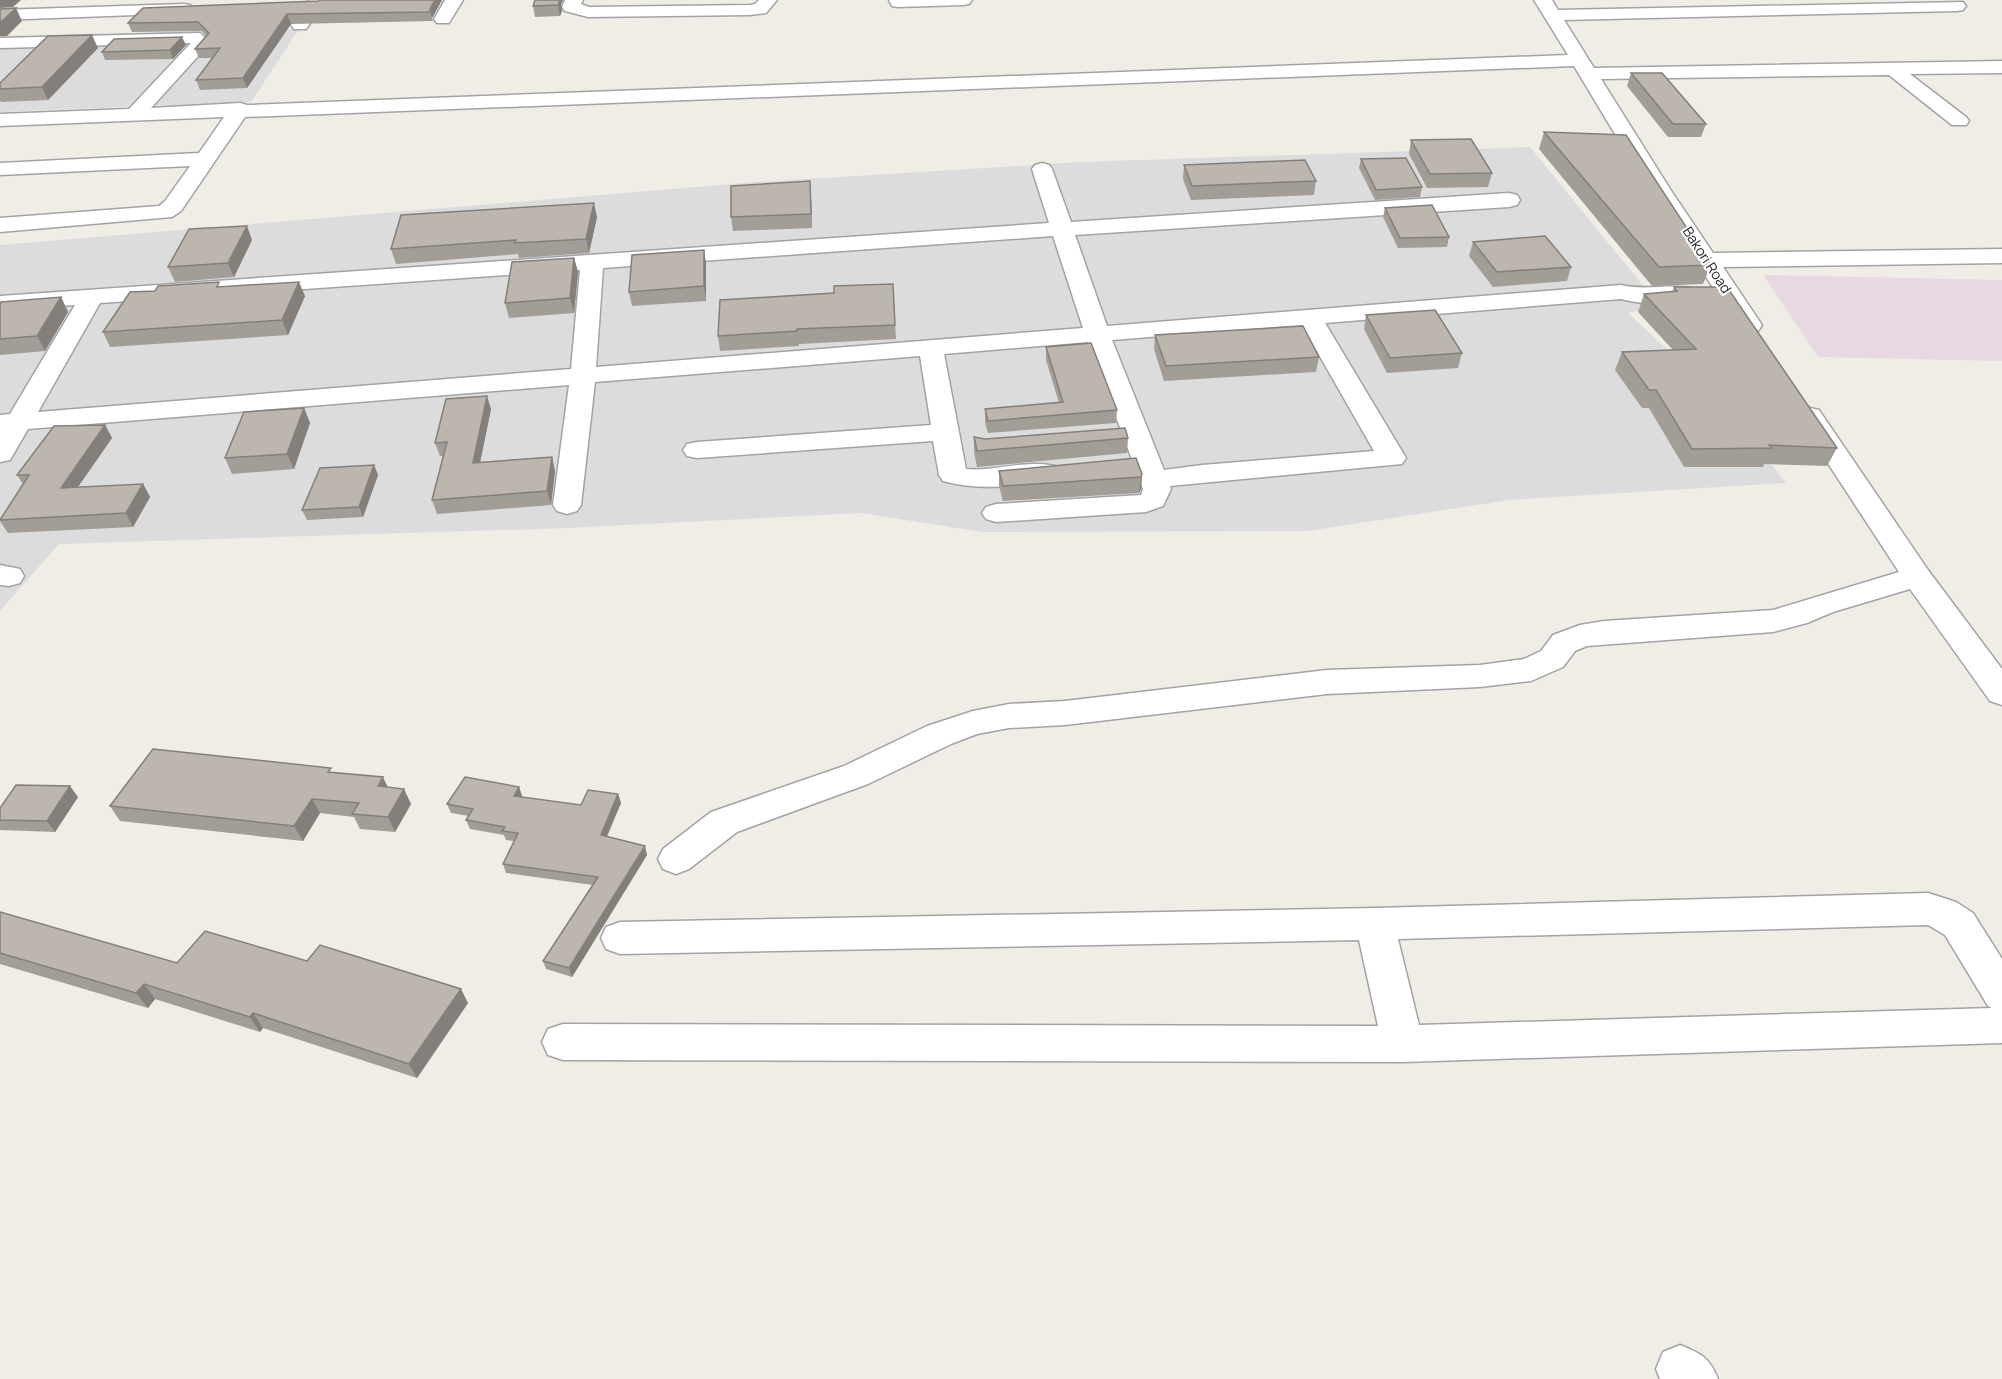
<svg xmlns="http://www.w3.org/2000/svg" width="2002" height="1379" font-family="Manrope,sans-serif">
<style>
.residential{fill:#dddcdc}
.industrial{fill:#e7d8e2}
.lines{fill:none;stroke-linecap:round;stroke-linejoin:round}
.minor-casing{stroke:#a3a3a3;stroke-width:3}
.minor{fill:#fff;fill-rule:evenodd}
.wall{fill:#a29d96}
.shaded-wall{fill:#847f7a}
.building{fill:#bcb6af;stroke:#847f7a;stroke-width:1.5}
.labels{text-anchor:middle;stroke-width:4.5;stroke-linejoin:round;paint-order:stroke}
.far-street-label{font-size:14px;fill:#1f1f1f;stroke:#fff}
</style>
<rect width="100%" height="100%" fill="#efede6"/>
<!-- residential -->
<g class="residential">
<path d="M 299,29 L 251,102 L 0,112 L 0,36 Z"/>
<path d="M 1530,147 L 1659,305 L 1628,313 L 1692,373 L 1735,420 L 1786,483 L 1509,500 L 1307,531 L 983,532 L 861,513 L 568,528 L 59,544 L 0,611 L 0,245 L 756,182 L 1081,162 Z"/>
</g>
<!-- industrial -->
<path class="industrial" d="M 1763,275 L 2002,280 L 2002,361 L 1818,357 Z"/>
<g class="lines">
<defs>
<g id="minor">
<path d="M 309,0 L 327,0 L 306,29 L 294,29 L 291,25 Z"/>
<path d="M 445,0 L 463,0 L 449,23 L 437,23 L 434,19 Z"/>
<path d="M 565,0 L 583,0 L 581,4 L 589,7 L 750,5 L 755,4 L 759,0 L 777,0 L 766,13 L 750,15 L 588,17 L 565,11 L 562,7 Z"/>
<path d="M 889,0 L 972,0 L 969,4 L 963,5 L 898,7 L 892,6 Z"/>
<path d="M 1534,0 L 1552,0 L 1558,10 L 1963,2 L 1966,6 L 1963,10 L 1957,11 L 1564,20 L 1594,68 L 2002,61 L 2002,73 L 1910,74 L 1966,117 L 1969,121 L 1966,125 L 1952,125 L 1889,75 L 1601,79 L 1670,189 L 1713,253 L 2002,249 L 2002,263 L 1723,267 L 1762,325 L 1759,330 L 1750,332 L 1741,330 L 1648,189 L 1574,66 L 245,117 L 181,211 L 172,217 L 0,232 L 0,218 L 159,206 L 165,201 L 190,166 L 0,175 L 0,163 L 199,153 L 224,117 L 0,126 L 0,114 L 129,109 L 191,43 L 0,48 L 0,38 L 200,33 L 210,43 L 151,108 L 240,103 L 247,105 L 1568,55 Z"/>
<path d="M 184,4 L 190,5 L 193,9 L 190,13 L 0,20 L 0,10 Z"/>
<path d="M 1042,163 L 1049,165 L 1052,169 L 1071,222 L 1509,193 L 1517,195 L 1520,200 L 1517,205 L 1509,207 L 1075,235 L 1107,326 L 1621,285 C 1646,291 1672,283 1696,289 L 1700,294 L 1696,299 C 1673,305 1644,305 1621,299 L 1325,323 L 1406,458 L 1402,464 L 1170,486 L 1171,489 L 1163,506 L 1146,512 L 996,522 L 986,519 L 982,513 L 986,507 L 996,504 L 1141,495 L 1143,489 L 1088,342 L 944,354 L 966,469 C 995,472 1027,459 1055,466 L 1059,472 L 1055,478 C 1019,487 979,491 943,481 L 939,475 L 933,441 L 697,458 L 687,456 L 683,450 L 687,444 L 697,442 L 931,425 L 920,356 L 595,382 L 581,505 L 577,511 L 567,514 L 557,511 L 553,505 L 569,385 L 28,429 L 10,460 L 0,462 L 0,415 L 10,414 L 75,305 L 0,310 L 0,296 L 1049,223 L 1032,169 L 1035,165 ZM 1053,236 L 1083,328 L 596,367 L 603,268 ZM 580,270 L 571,369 L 38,412 L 100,303 ZM 1302,325 L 1374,451 L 1202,465 L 1164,470 L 1112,340 Z"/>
<path d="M 1810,408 L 1819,410 L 1928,570 L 2002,669 L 2002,705 L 1990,701 L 1910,589 L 1833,612 L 1807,623 L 1773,632 L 1587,646 L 1575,651 L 1563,667 L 1531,681 L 1480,687 L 1327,694 L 1065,725 L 1009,728 L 977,734 L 951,744 L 868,784 L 737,832 L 689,869 L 676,874 L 663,869 L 658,859 L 663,849 L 711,812 L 844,766 L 927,726 L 973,711 L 1009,704 L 1065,701 L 1327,670 L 1480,665 L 1524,659 L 1541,651 L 1553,635 L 1580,625 L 1604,621 L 1773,610 L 1899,572 L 1797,416 L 1801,410 Z"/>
<path d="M 0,565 L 20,569 L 24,576 L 20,583 L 9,586 L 0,585 Z"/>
<path d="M 1928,893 L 1956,902 L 1973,913 L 2002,959 L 2002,1043 L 1403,1062 L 563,1060 L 548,1055 L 542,1042 L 548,1029 L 563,1024 L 1378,1026 L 1359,940 L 620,954 L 606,949 L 601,938 L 606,927 L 620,922 L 1375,908 ZM 1928,925 L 1945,935 L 1988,1006 L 1992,1008 L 1419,1025 L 1398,939 Z"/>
<path d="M 1680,1345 C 1702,1354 1709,1357 1718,1379 L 1660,1379 L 1656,1369 L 1663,1352 Z"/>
</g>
</defs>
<!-- minor casing -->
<use href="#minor" class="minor-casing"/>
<!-- minor -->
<use href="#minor" class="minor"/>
</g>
<!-- wall -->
<g class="wall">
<path d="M 319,0 L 442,0 L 432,18 L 433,21 L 291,24 L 247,88 L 200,90 L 196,80 L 213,58 L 199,58 L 195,49 L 206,36 L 202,31 L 132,32 L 128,23 L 318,1 Z"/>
<path d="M 535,0 L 563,0 L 561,4 L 562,11 L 560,16 L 535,17 L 533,6 Z"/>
<path d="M 186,45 L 173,59 L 105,60 L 102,52 Z"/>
<path d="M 98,48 L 48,100 L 1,102 L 0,100 L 0,83 Z"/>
<path d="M 1631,73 L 1706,124 L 1701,137 L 1668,137 L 1627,86 Z"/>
<path d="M 1544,132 L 1711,265 L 1703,284 L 1652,286 L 1539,149 Z"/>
<path d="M 1411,140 L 1492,173 L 1488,187 L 1427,188 L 1409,154 Z"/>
<path d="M 1361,159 L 1422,187 L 1420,197 L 1375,200 L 1359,168 Z"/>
<path d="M 1184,165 L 1316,181 L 1314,195 L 1191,200 L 1183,179 Z"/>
<path d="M 810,181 L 812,228 L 733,231 L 731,217 Z"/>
<path d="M 1385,208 L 1449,237 L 1447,247 L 1398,248 L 1383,217 Z"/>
<path d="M 597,217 L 589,253 L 519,258 L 518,254 L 396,264 L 391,249 Z"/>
<path d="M 252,240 L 234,277 L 175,282 L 168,267 Z"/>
<path d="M 1473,242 L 1571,267 L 1567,281 L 1493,287 L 1469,256 Z"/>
<path d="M 704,250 L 706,264 L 706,301 L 632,306 L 629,292 Z"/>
<path d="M 574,258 L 578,272 L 574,313 L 509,318 L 505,303 Z"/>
<path d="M 893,284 L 896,339 L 799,344 L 799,346 L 720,351 L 718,336 L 834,293 Z"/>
<path d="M 221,287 L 305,296 L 288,335 L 110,347 L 103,332 Z"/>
<path d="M 1674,287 L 1837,448 L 1827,466 L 1764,464 L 1763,467 L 1684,467 L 1649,408 L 1642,408 L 1615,370 L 1622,352 L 1673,350 L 1638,312 L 1644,294 L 1672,292 Z"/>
<path d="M 61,297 L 68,312 L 45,351 L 0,355 L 0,305 Z"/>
<path d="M 1366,315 L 1462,353 L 1458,368 L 1387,373 L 1364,329 Z"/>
<path d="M 1155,335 L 1319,357 L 1316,372 L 1164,381 L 1154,349 Z"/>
<path d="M 1046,347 L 1117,410 L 1116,423 L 988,433 L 985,422 L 985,409 L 1059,403 L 1046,360 Z"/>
<path d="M 304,408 L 310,423 L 294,469 L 232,474 L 225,458 Z"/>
<path d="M 491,409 L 480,462 L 552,457 L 555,471 L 551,505 L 437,514 L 432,500 L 443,456 L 440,456 L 435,443 Z"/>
<path d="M 105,425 L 112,438 L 78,487 L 143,484 L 150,497 L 133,527 L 8,533 L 0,521 L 0,519 L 23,484 L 17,475 Z"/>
<path d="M 974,437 L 985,439 L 1128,438 L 1127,453 L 977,467 L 974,452 Z"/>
<path d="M 374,465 L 378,475 L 363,517 L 307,520 L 302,510 Z"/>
<path d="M 999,471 L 1142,474 L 1141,489 L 1139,493 L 1003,501 L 999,486 Z"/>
<path d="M 333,772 L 388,787 L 411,804 L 395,832 L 360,829 L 354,817 L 320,813 L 303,841 L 120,821 L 110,806 Z"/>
<path d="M 519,787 L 522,796 L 522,797 L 581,805 L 618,794 L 621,803 L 607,837 L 647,855 L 572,977 L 546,969 L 543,961 L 593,885 L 506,873 L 503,864 L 514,841 L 506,840 L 504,835 L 470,829 L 466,820 L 469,816 L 451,813 L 447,804 Z"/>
<path d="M 78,797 L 55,832 L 0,830 L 0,808 Z"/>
<path d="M 0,912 L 177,963 L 307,961 L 468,1003 L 417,1078 L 263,1028 L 260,1032 L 155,999 L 148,1008 L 0,964 Z"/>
</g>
<!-- shaded-wall -->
<g class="shaded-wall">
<path d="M 0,0 L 21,0 L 13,7 L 0,8 Z"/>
<path d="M 435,0 L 442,0 L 432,18 L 430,9 Z"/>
<path d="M 559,0 L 563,0 L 561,4 L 562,11 L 560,16 L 558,5 Z"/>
<path d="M 16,8 L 22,21 L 7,36 L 0,36 L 0,22 Z"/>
<path d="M 287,14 L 291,24 L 247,88 L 243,78 Z"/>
<path d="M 92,35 L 98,48 L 48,100 L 42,87 Z"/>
<path d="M 182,37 L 186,45 L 173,59 L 170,50 Z"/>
<path d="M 810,181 L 811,194 L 812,228 L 811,214 Z"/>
<path d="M 594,203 L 597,217 L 589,253 L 586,239 Z"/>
<path d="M 247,226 L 252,240 L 234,277 L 228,263 Z"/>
<path d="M 704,250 L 706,264 L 706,301 L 704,286 Z"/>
<path d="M 574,258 L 578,272 L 574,313 L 570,298 Z"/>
<path d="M 299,282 L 305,296 L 288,335 L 282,320 Z"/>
<path d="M 61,297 L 68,312 L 45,351 L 37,336 Z"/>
<path d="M 487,396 L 491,409 L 477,477 L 473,463 Z"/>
<path d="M 304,408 L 310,423 L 294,469 L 287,454 Z"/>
<path d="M 105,425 L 112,438 L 68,501 L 61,488 Z"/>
<path d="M 552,457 L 555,471 L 551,505 L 547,491 Z"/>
<path d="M 374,465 L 378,475 L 363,517 L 359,507 Z"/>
<path d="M 1142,474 L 1141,489 L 1139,493 L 1141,477 Z"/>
<path d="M 143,484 L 150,497 L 133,527 L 126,513 Z"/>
<path d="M 383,777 L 390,792 L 378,786 Z"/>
<path d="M 70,786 L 78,797 L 55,832 L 47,821 Z"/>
<path d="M 519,787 L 522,796 L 517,805 L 514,796 Z"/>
<path d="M 404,789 L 411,804 L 395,832 L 388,817 Z"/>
<path d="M 618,794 L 621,803 L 603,844 L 601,835 Z"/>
<path d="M 312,799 L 320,813 L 303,841 L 294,826 Z"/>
<path d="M 645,846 L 647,855 L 572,977 L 569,968 Z"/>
<path d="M 144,984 L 155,999 L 148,1008 L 136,993 Z"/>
<path d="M 461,989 L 468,1003 L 417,1078 L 409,1064 Z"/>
<path d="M 253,1013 L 263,1028 L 260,1032 L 250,1017 Z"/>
</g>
<!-- building -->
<g class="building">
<path d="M 319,0 L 435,0 L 430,9 L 430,12 L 287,14 L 243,78 L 196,80 L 220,48 L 195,49 L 209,33 L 198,22 L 128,23 L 143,8 L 318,1 Z"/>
<path d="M 535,0 L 560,0 L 558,5 L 533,6 Z"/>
<path d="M 16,8 L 1,22 L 0,22 L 0,9 Z"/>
<path d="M 92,35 L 42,87 L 0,89 L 0,83 L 48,36 Z"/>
<path d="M 182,37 L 170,50 L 102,52 L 114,39 Z"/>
<path d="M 1631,73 L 1662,73 L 1706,124 L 1673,124 Z"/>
<path d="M 1544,132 L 1626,135 L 1711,265 L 1659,267 Z"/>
<path d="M 1471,139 L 1492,173 L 1430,174 L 1411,140 Z"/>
<path d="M 1406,158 L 1422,187 L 1376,190 L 1361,159 Z"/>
<path d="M 1305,160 L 1316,181 L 1192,186 L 1184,165 Z"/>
<path d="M 810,181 L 811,214 L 731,217 L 731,186 Z"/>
<path d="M 594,203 L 586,239 L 515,243 L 516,240 L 391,249 L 401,215 Z"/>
<path d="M 1432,205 L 1449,237 L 1400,238 L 1385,208 Z"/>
<path d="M 247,226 L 228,263 L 168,267 L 189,229 Z"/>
<path d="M 1545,236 L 1571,267 L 1497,272 L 1473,242 Z"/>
<path d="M 704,250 L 704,286 L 629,292 L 632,255 Z"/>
<path d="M 574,258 L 570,298 L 505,303 L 512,262 Z"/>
<path d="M 219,282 L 217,287 L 299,282 L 282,320 L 103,332 L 130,292 L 155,291 L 158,286 Z"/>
<path d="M 893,284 L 895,325 L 797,329 L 797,331 L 718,336 L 720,300 L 834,293 L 834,286 Z"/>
<path d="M 1674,287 L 1727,287 L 1837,448 L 1769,445 L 1772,448 L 1692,449 L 1656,390 L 1649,390 L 1622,352 L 1696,349 L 1644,294 L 1677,291 Z"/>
<path d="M 61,297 L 37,336 L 0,339 L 0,305 L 1,302 Z"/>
<path d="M 1435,310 L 1462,353 L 1390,358 L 1366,315 Z"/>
<path d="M 1303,326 L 1319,357 L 1166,366 L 1155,335 Z"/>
<path d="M 1091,343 L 1117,410 L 988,421 L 985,409 L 1063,402 L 1046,347 Z"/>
<path d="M 487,396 L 473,463 L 552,457 L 547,491 L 432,500 L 447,442 L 435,443 L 446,399 Z"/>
<path d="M 304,408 L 287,454 L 225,458 L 244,412 Z"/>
<path d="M 105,425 L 61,488 L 143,484 L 126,513 L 0,520 L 29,475 L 17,475 L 54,426 Z"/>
<path d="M 1125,428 L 1128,438 L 977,451 L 974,437 L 985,439 Z"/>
<path d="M 1136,458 L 1142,474 L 1141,477 L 1003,486 L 999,471 Z"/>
<path d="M 374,465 L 359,507 L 302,510 L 320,468 Z"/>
<path d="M 153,749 L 331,768 L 328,772 L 383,777 L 378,786 L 404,789 L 388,817 L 352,814 L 359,803 L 312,799 L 294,826 L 110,806 Z"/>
<path d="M 465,777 L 519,787 L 514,796 L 581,805 L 588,790 L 618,794 L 601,835 L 645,846 L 569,968 L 543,961 L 598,877 L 503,864 L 518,833 L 502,831 L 505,827 L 466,820 L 473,809 L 447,804 Z"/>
<path d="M 16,785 L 70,786 L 47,821 L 0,820 L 0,808 Z"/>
<path d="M 0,912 L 177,963 L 205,931 L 307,961 L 320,945 L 461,989 L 409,1064 L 253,1013 L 250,1017 L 144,984 L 136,993 L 0,953 Z"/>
</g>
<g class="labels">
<!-- far-street labels -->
<g class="far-street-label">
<text transform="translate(1707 260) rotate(57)" y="5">Bakori Road</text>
</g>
</g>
</svg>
